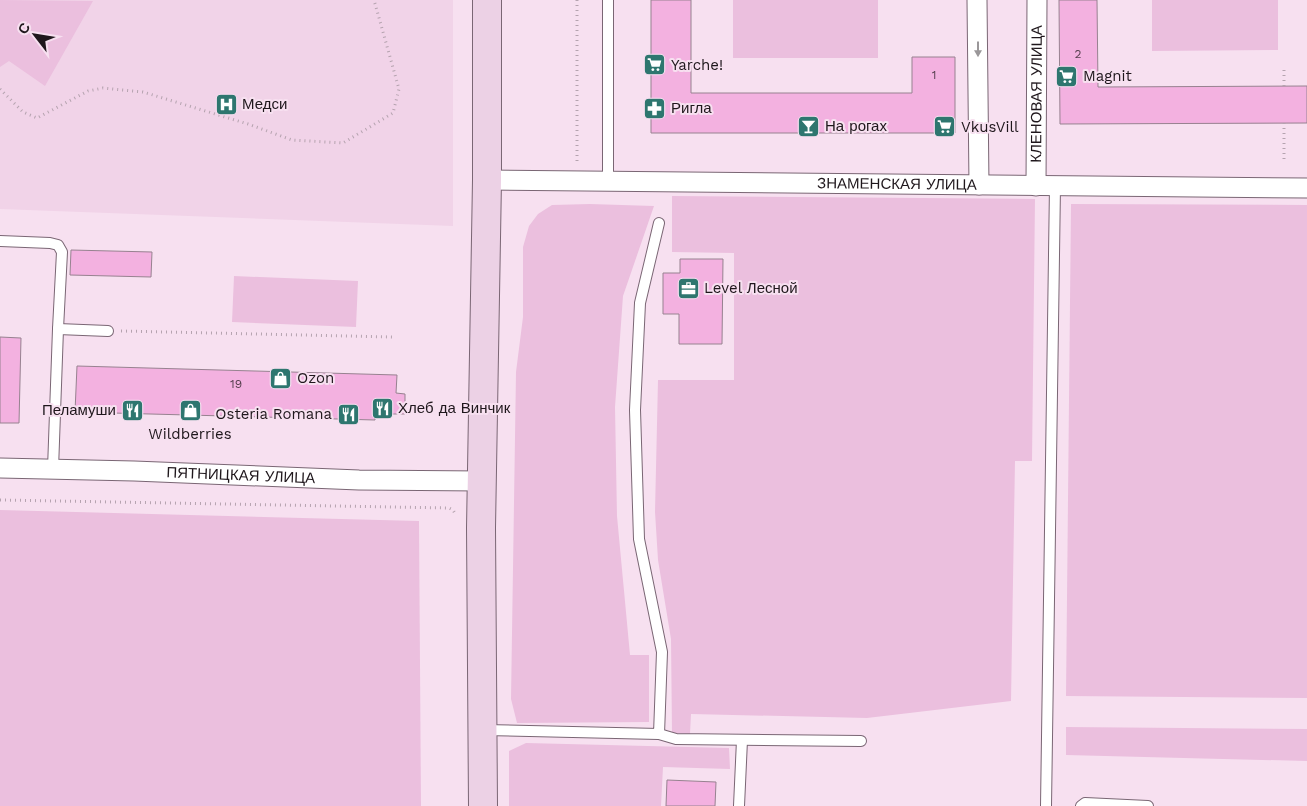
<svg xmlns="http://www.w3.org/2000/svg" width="1307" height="806" font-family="'Work Sans',sans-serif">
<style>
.built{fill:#f1d3e8}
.green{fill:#ebbfde}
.building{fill:#f3b1e0;stroke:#978290}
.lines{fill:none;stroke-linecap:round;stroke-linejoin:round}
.lane-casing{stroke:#7a6674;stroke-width:12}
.street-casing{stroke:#7a6674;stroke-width:21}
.secondary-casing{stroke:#7a6674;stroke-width:30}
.path{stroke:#b5a3af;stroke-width:3;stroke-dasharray:1 4;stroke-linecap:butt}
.lane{stroke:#fff;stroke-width:10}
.street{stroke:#fff;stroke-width:19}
.secondary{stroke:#ecd1e5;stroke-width:28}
.oneway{fill:#9a9799}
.labels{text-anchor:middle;stroke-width:4;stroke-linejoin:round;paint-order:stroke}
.number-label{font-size:12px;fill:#543e4d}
.poi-label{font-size:15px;fill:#1f171c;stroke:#f7e0f0;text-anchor:start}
.street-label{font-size:15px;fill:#1f171c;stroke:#f7e0f0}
</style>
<rect width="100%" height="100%" fill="#f7e0f0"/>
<!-- built -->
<path class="built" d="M 0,0 L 453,0 L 453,226 L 0,209 Z"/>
<!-- green -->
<g class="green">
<path d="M 0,0 L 93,1 L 45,86 L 9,61 L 0,67 Z"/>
<rect x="733" y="0" width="145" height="58"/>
<path d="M 1152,0 L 1278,0 L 1278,50 L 1152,51 Z"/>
<path d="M 672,196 L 1035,199 L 1032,461 L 1015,461 L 1011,701 L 867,718 L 691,714 L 690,734 L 672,733 L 671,639 L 658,560 L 655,512 L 658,380 L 734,380 L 734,253 L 672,252 Z"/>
<path d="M 590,204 L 654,206 L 623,296 L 615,407 L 617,516 L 630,655 L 649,655 L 649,722 L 517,723 L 511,699 L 516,372 L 523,317 L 523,247 L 529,226 L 538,214 L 552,205 Z"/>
<path d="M 1071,204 L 1307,205 L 1307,698 L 1066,696 Z"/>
<path d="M 234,276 L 358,281 L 356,327 L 232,322 Z"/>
<path d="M 0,510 L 419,521 L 421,806 L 0,806 Z"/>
<path d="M 1066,727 L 1307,729 L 1307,761 L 1066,755 Z"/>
<path d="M 526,743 L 729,748 L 730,769 L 663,767 L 661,806 L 509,806 L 509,751 Z"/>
</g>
<!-- building -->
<g class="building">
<path d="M 651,0 L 691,0 L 691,93 L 912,93 L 912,57 L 955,57 L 955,133 L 651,133 Z"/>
<path d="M 1059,0 L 1097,0 L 1098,87 L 1307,86 L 1307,123 L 1060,124 Z"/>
<path d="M 71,250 L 152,252 L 151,277 L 70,275 Z"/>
<path d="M 680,259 L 723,259 L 722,344 L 679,344 L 679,314 L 663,314 L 663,273 L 680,273 Z"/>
<path d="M 0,337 L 21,338 L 19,423 L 0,423 Z"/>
<path d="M 77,366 L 397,375 L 396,393 L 405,394 L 405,414 L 375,414 L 375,420 L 75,412 Z"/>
<path d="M 667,780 L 716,782 L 715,806 L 666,806 Z"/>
</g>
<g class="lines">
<defs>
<g id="lane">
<path d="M 608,181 L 608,0"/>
<path d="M 0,241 L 50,243 L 58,245 L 62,252 L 58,329"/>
<path d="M 53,469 L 58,329 L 108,331"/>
<path d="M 483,730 L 659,734 L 662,652 L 639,539 L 635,410 L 640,303 L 659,223"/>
<path d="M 659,734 L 676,739 L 861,741"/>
<path d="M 739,806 L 742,740"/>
<path d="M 1046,806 L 1055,186"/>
<path d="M 1081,806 L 1085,803 L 1148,806"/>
</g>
<g id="street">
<path d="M 977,0 L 979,185"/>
<path id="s1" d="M 487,180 L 1307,188"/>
<path id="s2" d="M 1036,186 L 1037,0"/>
<path id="s3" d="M 0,468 L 134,471 L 359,480 L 481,481"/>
</g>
<path id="secondary" d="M 483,806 L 481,528 L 487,180 L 487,0"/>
</defs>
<!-- lane casing -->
<use href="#lane" class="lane-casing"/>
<!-- street casing -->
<use href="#street" class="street-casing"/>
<!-- secondary casing -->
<use href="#secondary" class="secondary-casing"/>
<!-- path -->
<g class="path">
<path d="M 577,0 L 577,162"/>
<path d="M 1284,70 L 1284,86"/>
<path d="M 0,89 L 23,112 L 37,118 L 88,91 L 103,88 L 143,92 L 248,124 L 292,140 L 343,143 L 393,113 L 399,89 L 374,0"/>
<path d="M 1284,123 L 1284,160"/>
<path d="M 121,331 L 392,337"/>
<path d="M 0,500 L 449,508 L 453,510 L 456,515"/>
</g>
<!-- lane -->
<use href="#lane" class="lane"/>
<!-- street -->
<use href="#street" class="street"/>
<!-- secondary -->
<use href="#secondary" class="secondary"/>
</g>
<!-- one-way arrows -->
<defs><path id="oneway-solid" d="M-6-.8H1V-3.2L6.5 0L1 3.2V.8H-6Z" transform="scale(1.25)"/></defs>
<use class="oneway" href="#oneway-solid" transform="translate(978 49) rotate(90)"/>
<!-- icons -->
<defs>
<symbol id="supermarket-square" viewBox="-11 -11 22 22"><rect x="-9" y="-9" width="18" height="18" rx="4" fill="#2e766f" stroke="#f7e0f0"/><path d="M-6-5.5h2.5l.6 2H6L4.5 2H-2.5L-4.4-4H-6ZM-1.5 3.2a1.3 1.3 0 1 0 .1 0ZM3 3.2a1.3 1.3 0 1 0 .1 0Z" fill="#fff"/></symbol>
<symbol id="hospital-square" viewBox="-11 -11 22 22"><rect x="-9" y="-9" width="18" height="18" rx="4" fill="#2e766f" stroke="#f7e0f0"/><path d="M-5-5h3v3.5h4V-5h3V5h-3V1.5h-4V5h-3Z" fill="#fff"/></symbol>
<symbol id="pharmacy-square" viewBox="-11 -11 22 22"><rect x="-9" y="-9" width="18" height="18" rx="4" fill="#2e766f" stroke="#f7e0f0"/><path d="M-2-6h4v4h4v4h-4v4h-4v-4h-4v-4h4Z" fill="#fff"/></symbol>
<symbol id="bar-square" viewBox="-11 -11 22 22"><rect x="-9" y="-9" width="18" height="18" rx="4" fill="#2e766f" stroke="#f7e0f0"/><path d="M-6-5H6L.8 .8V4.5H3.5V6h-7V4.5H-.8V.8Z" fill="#fff"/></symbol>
<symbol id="office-square" viewBox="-11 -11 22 22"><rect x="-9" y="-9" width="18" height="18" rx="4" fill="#2e766f" stroke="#f7e0f0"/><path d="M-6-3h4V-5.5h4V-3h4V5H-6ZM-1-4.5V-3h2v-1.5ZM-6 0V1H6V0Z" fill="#fff"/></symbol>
<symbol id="shop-square" viewBox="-11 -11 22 22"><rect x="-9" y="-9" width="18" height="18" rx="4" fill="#2e766f" stroke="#f7e0f0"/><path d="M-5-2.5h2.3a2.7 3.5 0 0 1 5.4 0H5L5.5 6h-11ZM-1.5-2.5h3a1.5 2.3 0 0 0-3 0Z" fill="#fff"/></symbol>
<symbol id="restaurant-square" viewBox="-11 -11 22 22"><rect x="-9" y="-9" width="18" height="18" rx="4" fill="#2e766f" stroke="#f7e0f0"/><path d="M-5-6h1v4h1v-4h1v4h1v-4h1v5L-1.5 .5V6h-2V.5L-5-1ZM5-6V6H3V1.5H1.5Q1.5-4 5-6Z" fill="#fff"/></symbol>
</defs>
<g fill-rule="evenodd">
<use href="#supermarket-square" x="642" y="52" width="25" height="25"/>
<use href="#supermarket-square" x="1054" y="64" width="25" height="25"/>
<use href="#hospital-square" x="214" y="92" width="25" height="25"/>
<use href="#pharmacy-square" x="642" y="96" width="25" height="25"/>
<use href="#bar-square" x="796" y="114" width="25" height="25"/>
<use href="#supermarket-square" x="932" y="114" width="25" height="25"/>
<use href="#office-square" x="676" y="276" width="25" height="25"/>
<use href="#shop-square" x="268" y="366" width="25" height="25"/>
<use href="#restaurant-square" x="370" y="396" width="25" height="25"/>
<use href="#restaurant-square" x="120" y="398" width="25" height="25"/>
<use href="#shop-square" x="178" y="398" width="25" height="25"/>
<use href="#restaurant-square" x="336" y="402" width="25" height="25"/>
</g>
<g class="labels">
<!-- number labels -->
<g class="number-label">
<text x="1078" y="58">2</text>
<text x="934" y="79">1</text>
<text x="236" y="388">19</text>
</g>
<!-- poi labels -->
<g class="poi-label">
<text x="671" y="70">Yarche!</text>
<text x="1083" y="81">Magnit</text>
<text x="242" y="109">Медси</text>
<text x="671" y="113">Ригла</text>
<text x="825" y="131">На рогах</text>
<text x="961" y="132">VkusVill</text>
<text x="704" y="293">Level Лесной</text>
<text x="297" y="383">Ozon</text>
<text x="398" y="413">Хлеб да Винчик</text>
<text x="116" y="415" text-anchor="end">Пеламуши</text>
<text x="332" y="419" text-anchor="end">Osteria Romana</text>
<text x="190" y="439" text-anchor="middle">Wildberries</text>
</g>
<!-- street labels -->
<g class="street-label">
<text dy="5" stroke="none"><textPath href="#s2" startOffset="92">КЛЕНОВАЯ УЛИЦА</textPath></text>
<text dy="5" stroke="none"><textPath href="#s1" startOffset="410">ЗНАМЕНСКАЯ УЛИЦА</textPath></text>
<text dy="5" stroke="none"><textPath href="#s3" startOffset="241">ПЯТНИЦКАЯ УЛИЦА</textPath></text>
</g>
</g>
<!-- north arrow -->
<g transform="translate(35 35) rotate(301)" stroke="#f7e0f0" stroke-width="4" paint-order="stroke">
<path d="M0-4L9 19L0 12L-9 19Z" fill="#1f171c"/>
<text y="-8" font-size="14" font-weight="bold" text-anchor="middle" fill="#1f171c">С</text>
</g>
</svg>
